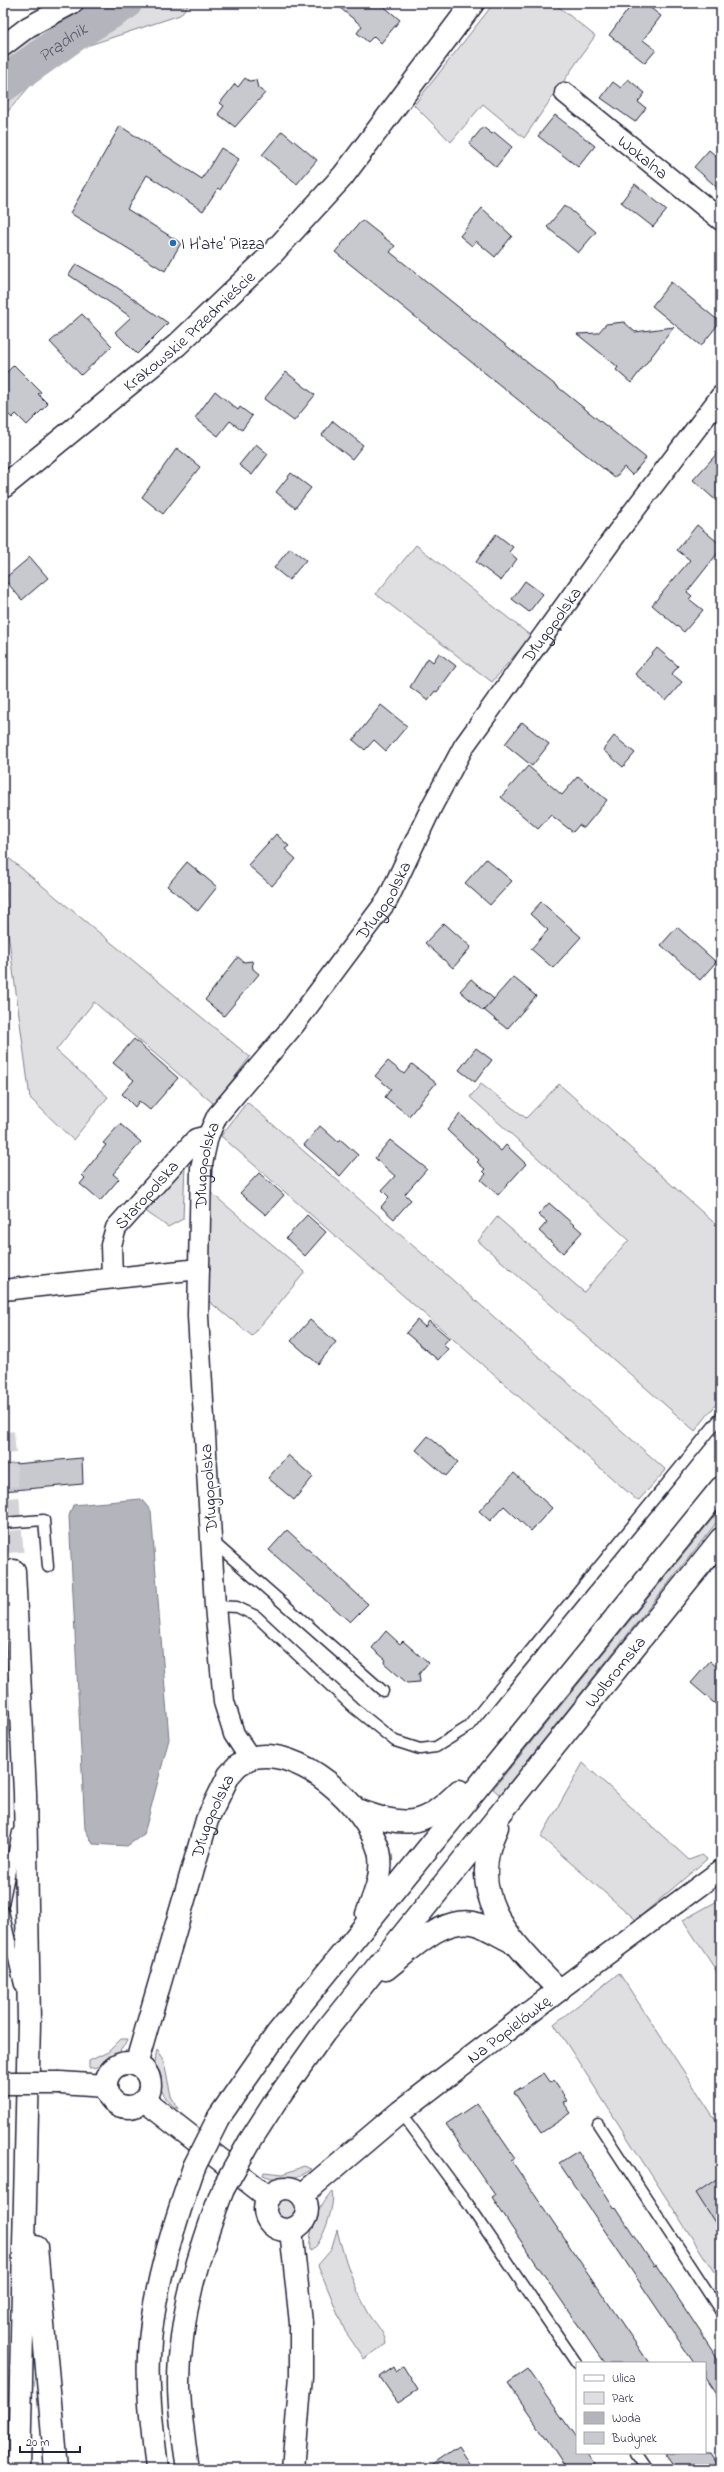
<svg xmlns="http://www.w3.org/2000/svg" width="724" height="2472" font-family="'Indie Flower',sans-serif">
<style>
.green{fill:#dfdfe2;stroke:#80808e}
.water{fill:#b4b4bc;stroke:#7a7a88}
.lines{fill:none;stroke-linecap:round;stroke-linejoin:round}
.river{stroke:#b4b4bc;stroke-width:36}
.building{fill:#c8c8cf;stroke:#22223b}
.motorway-tunnel{stroke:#d3d3d8;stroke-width:22;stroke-dasharray:22 11;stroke-linecap:butt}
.service-casing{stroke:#22223b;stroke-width:13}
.minor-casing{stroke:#22223b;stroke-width:23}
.tertiary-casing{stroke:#22223b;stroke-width:25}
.secondary-casing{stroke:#22223b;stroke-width:25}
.motorway-casing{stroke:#22223b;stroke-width:25}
.service{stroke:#fff;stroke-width:10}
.minor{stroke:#fff;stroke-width:20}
.tertiary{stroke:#fff;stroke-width:22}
.secondary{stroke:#fff;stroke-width:22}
.motorway{stroke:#fff;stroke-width:22}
.tertiary-bridge-casing{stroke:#22223b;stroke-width:25;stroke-linecap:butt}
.secondary-bridge-casing{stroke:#22223b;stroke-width:25;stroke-linecap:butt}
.tertiary-bridge{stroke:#fff;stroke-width:22}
.secondary-bridge{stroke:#fff;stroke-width:22}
.poi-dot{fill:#1f6fb2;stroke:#fff;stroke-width:1.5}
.labels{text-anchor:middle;stroke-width:3.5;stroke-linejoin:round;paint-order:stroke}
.street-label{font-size:17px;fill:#22223b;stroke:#fff}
.poi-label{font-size:17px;fill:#22223b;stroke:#fff;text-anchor:start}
.water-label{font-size:18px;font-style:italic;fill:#5c5c6f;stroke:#fff}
</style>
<rect width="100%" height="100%" fill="#fff"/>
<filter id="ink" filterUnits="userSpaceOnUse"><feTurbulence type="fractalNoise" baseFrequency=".025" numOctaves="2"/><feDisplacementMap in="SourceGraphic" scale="8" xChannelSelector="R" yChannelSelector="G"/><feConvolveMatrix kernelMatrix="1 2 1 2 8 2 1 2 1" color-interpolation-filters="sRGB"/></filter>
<g filter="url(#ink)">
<!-- green -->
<g class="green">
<path d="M 93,3 L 190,3 L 180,15 L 56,56 L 3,117 L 3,54 L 38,30 Z"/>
<path d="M 494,3 L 554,3 L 595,36 L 524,138 L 483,104 L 451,142 L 414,105 Z"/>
<path d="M 416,545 L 531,636 L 492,682 L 376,594 Z"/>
<path d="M 5,855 L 250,1057 L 214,1104 L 94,1002 L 56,1050 L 108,1097 L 73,1140 L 30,1098 L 8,932 Z"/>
<path d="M 481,1084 L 526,1118 L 559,1084 L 721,1229 L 721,1398 L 695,1431 L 478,1241 L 497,1217 L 584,1292 L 629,1240 L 470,1097 Z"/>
<path d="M 247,1102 L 448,1276 L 666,1470 L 638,1501 L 221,1136 Z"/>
<path d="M 185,1165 L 183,1219 L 168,1227 L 141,1208 Z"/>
<path d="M 209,1191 L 305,1272 L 252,1336 L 206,1299 Z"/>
<path d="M 721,1508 L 721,1517 L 500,1795 L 493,1789 Z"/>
<path d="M 583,1763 L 689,1860 L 702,1855 L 707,1859 L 636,1920 L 541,1837 Z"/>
<path d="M 721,1899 L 721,1978 L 683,1920 Z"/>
<path d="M 619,1973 L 721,2128 L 721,2268 L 714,2272 L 554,2024 Z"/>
<path d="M 121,2039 L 127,2039 C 122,2053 106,2068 89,2068 L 89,2061 L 108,2052 Z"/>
<path d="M 157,2049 L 163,2058 L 171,2096 L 178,2109 C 159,2099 152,2068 157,2049 Z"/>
<path d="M 304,2166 L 312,2169 C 299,2179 278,2182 263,2175 L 264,2172 L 283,2174 Z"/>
<path d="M 332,2192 C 336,2203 322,2247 310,2251 C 308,2233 318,2204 332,2192 Z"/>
<circle cx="286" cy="2208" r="11"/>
<path d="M 337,2230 C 344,2258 354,2287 368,2312 C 373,2322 385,2331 386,2344 L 364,2359 L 345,2331 L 318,2265 L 331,2250 Z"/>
</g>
<!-- water -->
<path class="water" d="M 141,1499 L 151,1511 L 169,1739 L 144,1834 L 127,1846 L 93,1844 L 85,1829 L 69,1516 L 73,1505 Z"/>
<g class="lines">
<!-- river -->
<path class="river" id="s1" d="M 3,84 L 75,33 L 124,3"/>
</g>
<!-- building -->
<g class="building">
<path d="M 334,3 L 380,3 L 400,20 L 381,43 L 374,36 L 368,42 L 357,33 L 362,26 Z"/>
<path d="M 633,3 L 644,3 L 661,16 L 643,40 L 656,50 L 645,63 L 609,35 Z"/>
<path d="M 245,78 L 249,81 L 256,80 L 258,88 L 265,93 L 235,127 L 218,114 L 224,106 L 220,103 L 235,84 L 238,87 Z"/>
<path d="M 628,79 L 645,93 L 638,102 L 646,108 L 635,122 L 601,98 L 613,82 L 621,88 Z"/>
<path d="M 555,115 L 595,146 L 578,167 L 538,136 Z"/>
<path d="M 120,126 L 202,179 L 221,148 L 239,159 L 220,190 L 218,188 L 203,211 L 147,175 L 127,209 L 181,243 L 165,271 L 70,213 Z"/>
<path d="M 483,127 L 492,134 L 494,132 L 512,147 L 496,167 L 469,144 Z"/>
<path d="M 282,131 L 317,160 L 297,184 L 262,155 Z"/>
<path d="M 709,150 L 721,160 L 721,191 L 694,167 Z"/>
<path d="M 635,184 L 667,210 L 653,227 L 621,202 Z"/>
<path d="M 565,205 L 596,232 L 578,253 L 547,227 Z"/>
<path d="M 482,208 L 512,236 L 495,257 L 476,241 L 472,246 L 460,236 Z"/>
<path d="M 362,220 L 395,246 L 390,252 L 646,458 L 632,475 L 624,467 L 615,478 L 335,252 Z"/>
<path d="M 76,264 L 115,286 L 168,323 L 137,354 L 115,332 L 131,317 L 69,275 Z"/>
<path d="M 671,282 L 720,322 L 701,346 L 652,306 Z"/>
<path d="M 82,314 L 112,346 L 81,375 L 50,342 Z"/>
<path d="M 624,322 L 635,332 L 674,327 L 631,383 L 616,370 L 618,367 L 577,334 L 598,333 L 606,324 Z"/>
<path d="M 14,365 L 41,392 L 38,394 L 48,404 L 27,425 L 16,414 L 12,418 L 3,409 L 3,376 Z"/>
<path d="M 286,372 L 315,395 L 294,421 L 264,399 Z"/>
<path d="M 215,391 L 238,410 L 240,407 L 252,416 L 242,430 L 230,421 L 218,436 L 195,418 Z"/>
<path d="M 333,421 L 363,445 L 352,459 L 322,435 Z"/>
<path d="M 256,444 L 268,454 L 252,475 L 239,465 Z"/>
<path d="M 177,448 L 200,467 L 163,514 L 142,497 Z"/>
<path d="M 721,449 L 721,505 L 693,480 Z"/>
<path d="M 291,473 L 311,488 L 295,508 L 276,492 Z"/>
<path d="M 697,525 L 721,545 L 721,549 L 687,592 L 692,596 L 689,599 L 703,610 L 684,632 L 652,605 L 690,560 L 677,550 Z"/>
<path d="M 496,534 L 513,547 L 509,552 L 517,559 L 501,581 L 476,562 Z"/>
<path d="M 290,548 L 306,560 L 289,580 L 274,568 Z"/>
<path d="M 30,557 L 48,578 L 22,600 L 4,579 Z"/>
<path d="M 525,581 L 543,594 L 529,612 L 512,599 Z"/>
<path d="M 657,648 L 678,666 L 672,674 L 682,682 L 666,701 L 635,674 Z"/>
<path d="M 439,653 L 456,666 L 437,692 L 435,691 L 428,700 L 410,687 L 428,658 L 433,662 Z"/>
<path d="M 381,705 L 407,726 L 386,751 L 374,740 L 365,750 L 353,740 Z"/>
<path d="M 522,722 L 549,744 L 532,766 L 505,744 Z"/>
<path d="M 614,736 L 635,753 L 623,767 L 603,750 Z"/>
<path d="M 528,766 L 562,795 L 578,776 L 607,800 L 584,828 L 579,825 L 573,832 L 551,815 L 538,829 L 501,797 Z"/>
<path d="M 276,834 L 289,846 L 285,849 L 296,859 L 272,886 L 248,865 Z"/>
<path d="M 486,859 L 512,881 L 490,905 L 465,883 Z"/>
<path d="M 187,862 L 217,887 L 198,911 L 167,886 Z"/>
<path d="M 541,902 L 581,937 L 553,968 L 531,949 L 548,930 L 530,914 Z"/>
<path d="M 444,923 L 471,947 L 453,968 L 425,943 Z"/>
<path d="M 677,927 L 716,962 L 700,980 L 661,945 Z"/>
<path d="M 238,957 L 244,962 L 252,961 L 253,969 L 259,974 L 224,1016 L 205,1000 Z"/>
<path d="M 513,977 L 536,996 L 507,1029 L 484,1010 Z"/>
<path d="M 471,979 L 494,999 L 483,1011 L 460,991 Z"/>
<path d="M 134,1039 L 178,1078 L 150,1110 L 139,1101 L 135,1107 L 122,1094 L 134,1080 L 113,1063 Z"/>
<path d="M 476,1048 L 492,1060 L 475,1082 L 459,1070 Z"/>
<path d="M 388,1061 L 404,1074 L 412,1064 L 436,1083 L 409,1116 L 385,1097 L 391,1089 L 375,1076 Z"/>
<path d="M 460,1114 L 501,1151 L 506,1145 L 526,1164 L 498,1195 L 481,1180 L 486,1174 L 483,1171 L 485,1169 L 477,1162 L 479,1160 L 447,1130 Z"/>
<path d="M 120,1124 L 141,1142 L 113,1174 L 119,1179 L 100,1201 L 80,1184 L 85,1178 L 82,1175 L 106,1145 L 103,1143 Z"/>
<path d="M 320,1126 L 338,1142 L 340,1139 L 358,1155 L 340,1176 L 304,1145 Z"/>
<path d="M 390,1140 L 427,1169 L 405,1194 L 411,1200 L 394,1219 L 381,1207 L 389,1197 L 382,1190 L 395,1176 L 375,1158 Z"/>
<path d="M 259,1173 L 284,1195 L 266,1215 L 240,1193 Z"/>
<path d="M 549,1203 L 582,1232 L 563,1253 L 539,1231 L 547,1222 L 538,1215 Z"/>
<path d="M 307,1215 L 326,1232 L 305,1256 L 286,1238 Z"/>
<path d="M 310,1320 L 336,1342 L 318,1364 L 291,1341 Z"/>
<path d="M 417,1320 L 425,1327 L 429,1321 L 449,1338 L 443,1345 L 448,1349 L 438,1360 L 406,1333 Z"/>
<path d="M 428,1436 L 458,1462 L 446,1476 L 416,1450 Z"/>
<path d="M 288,1455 L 313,1477 L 294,1500 L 268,1478 Z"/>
<path d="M 82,1458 L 83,1484 L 3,1491 L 3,1465 Z"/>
<path d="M 514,1473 L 552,1508 L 531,1531 L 504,1506 L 490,1521 L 479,1511 Z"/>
<path d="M 287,1530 L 368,1604 L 350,1622 L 269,1550 Z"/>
<path d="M 386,1631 L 400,1644 L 403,1641 L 428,1663 L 419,1674 L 420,1682 L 407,1683 L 384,1663 L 386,1660 L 372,1648 Z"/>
<path d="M 710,1661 L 721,1671 L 721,1709 L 691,1683 Z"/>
<path d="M 544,2073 L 551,2083 L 554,2081 L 560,2090 L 567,2101 L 563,2102 L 571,2113 L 541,2133 L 514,2092 Z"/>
<path d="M 477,2103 L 515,2158 L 511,2160 L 649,2363 L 604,2363 L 510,2225 L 492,2197 L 495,2195 L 446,2124 Z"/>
<path d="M 578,2151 L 615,2209 L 616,2208 L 654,2266 L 656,2265 L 721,2363 L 721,2402 L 705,2378 L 705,2363 L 694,2363 L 559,2163 Z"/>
<path d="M 721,2176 L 721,2232 L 696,2193 Z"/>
<path d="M 403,2366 L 418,2390 L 398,2403 L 380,2377 L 394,2367 L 396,2371 Z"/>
<path d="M 528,2369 L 577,2439 L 577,2453 L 587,2453 L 598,2469 L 567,2469 L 551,2445 L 508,2383 Z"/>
<path d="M 458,2447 L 473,2469 L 426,2469 Z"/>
<path d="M 666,2453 L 711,2453 L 721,2469 L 677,2469 Z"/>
</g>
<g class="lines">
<!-- motorway-tunnel -->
<path class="motorway-tunnel" d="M 3,1432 L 14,1571"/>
<defs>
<g id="service">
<path d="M 3,1523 L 44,1520 L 48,1567"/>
<path d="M 211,1540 L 383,1691"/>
<path d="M 215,1606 L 237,1607 L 256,1616 L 354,1708 L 395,1741 L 420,1749 L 436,1747 L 468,1727 L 721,1417"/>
<path d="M 3,1904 L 18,1832"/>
<path d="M 3,1911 L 20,1985"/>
<path d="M 400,2112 L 468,2204 L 577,2364"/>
<path d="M 598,2124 L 721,2312"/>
<path d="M 637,2453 L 648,2469"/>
</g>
<g id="minor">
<path d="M 3,46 L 28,27 L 73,3"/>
<path id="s2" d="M 565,93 L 721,220"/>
<path id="s3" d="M 112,1278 L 111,1245 L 116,1228 L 196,1139 L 208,1136"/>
<path d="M 3,1290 L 199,1269"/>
<path id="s4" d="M 250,1758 L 234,1734 L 224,1702 L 215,1606 L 198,1316 L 201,1168 L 208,1136 L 217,1116 L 294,1025 L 388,899 L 432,806 L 464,746 L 617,533 L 721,396"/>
<path d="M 559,1990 L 721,1870"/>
</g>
<g id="tertiary">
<circle cx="128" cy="2085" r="22"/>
<path id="s5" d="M 136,2065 L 207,1820 L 229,1775 L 238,1765 L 250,1758"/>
<path d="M 60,2083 L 106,2086"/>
<path d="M 144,2100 L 268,2197"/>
<circle cx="286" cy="2209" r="21"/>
<path id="s6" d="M 302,2195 L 400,2112 L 559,1990"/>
<path d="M 291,2230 L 301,2323 L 301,2376 L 293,2469"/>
</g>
<g id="secondary">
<path id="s7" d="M 3,487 L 177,345 L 270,256 L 343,176 L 473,3"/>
<path d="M 250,1758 C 299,1744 366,1806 379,1851 C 384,1872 375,1894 367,1914"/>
<path d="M 357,1810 C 405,1827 421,1829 459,1791"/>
<path d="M 497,1827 C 463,1898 513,1942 559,1990"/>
<path d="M 386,1969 C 411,1950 446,1912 480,1925 C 491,1930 502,1937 513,1942"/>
<path d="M 219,2117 L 277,2034 L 721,1488"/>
<path id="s8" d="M 250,2141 L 275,2102 L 324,2033 L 721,1539"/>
<path d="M 157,2469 C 153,2432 147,2394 149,2356 C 152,2291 173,2228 194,2167"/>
<path d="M 188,2469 C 184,2441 179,2413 179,2384 C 179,2316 199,2252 223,2189"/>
</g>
<g id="motorway">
<path d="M 14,1571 L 25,1793 L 29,2022 L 19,2469"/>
<path d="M 36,2247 L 56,2469"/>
</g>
</defs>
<!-- service casing -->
<use href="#service" class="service-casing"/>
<!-- minor casing -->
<use href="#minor" class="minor-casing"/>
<!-- tertiary casing -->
<use href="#tertiary" class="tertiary-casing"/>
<!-- secondary casing -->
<use href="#secondary" class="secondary-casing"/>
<!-- motorway casing -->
<use href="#motorway" class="motorway-casing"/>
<!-- service -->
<use href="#service" class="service"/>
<!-- minor -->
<use href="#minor" class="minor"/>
<!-- tertiary -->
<use href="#tertiary" class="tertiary"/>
<!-- secondary -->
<use href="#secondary" class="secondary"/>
<!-- motorway -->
<use href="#motorway" class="motorway"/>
<defs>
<path id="tertiary-bridge" d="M 3,2083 L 60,2083"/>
<g id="secondary-bridge">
<path d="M 194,2167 L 219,2117"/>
<path d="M 223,2189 L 250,2141"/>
</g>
</defs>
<!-- tertiary-bridge casing -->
<use href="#tertiary-bridge" class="tertiary-bridge-casing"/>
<!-- secondary-bridge casing -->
<use href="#secondary-bridge" class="secondary-bridge-casing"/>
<!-- tertiary-bridge -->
<use href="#tertiary-bridge" class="tertiary-bridge"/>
<!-- secondary-bridge -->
<use href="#secondary-bridge" class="secondary-bridge"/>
</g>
</g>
<!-- markers -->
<circle class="poi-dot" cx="173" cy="243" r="4"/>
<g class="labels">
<!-- street labels -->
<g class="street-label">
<text dy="6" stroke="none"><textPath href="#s2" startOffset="101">Wokalna</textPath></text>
<text dy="6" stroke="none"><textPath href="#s7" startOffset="243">Krakowskie Przedmieście</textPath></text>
<text dy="6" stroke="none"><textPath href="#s4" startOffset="1249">Długopolska</textPath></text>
<text dy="6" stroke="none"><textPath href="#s4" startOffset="925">Długopolska</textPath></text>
<text dy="6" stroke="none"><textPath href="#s4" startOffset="601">Długopolska</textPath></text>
<text dy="6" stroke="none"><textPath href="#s3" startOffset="96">Staropolska</textPath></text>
<text transform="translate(208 1488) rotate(-94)" y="6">Długopolska</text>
<text dy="6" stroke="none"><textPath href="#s8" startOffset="595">Wolbromska</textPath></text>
<text dy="6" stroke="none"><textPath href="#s5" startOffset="261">Długopolska</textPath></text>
<text dy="6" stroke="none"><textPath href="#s6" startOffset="265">Na Popielówkę</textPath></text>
</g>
<!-- poi labels -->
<g class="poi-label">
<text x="181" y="249">I H'ate' Pizza</text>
</g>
<!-- water labels -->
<g class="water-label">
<text dy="6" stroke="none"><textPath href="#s1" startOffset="73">Prądnik</textPath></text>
</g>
</g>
<!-- margin -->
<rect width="724" height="2472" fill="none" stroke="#fff" stroke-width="16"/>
<rect x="8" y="8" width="708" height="2456" fill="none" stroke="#22223b" stroke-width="1.5" filter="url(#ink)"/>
<!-- legend -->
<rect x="576" y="2362" width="130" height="92" fill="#ffffff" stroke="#a7a7b1"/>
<rect x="584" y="2375" width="20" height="6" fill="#ffffff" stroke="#a7a7b1"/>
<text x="612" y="2382" font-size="12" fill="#22223b">Ulica</text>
<rect x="584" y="2392" width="20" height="12" fill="#dfdfe2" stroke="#a7a7b1"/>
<text x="612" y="2402" font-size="12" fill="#22223b">Park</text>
<rect x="584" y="2412" width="20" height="12" fill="#b4b4bc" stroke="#a7a7b1"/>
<text x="612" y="2422" font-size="12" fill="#22223b">Woda</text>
<rect x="584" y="2432" width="20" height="12" fill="#c8c8cf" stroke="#a7a7b1"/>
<text x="612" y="2442" font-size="12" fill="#22223b">Budynek</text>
<!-- scale -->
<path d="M20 2446v6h60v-6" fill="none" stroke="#22223b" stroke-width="2"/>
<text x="26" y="2446" font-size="12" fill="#22223b" stroke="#ffffff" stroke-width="3" paint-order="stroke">20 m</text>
</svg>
